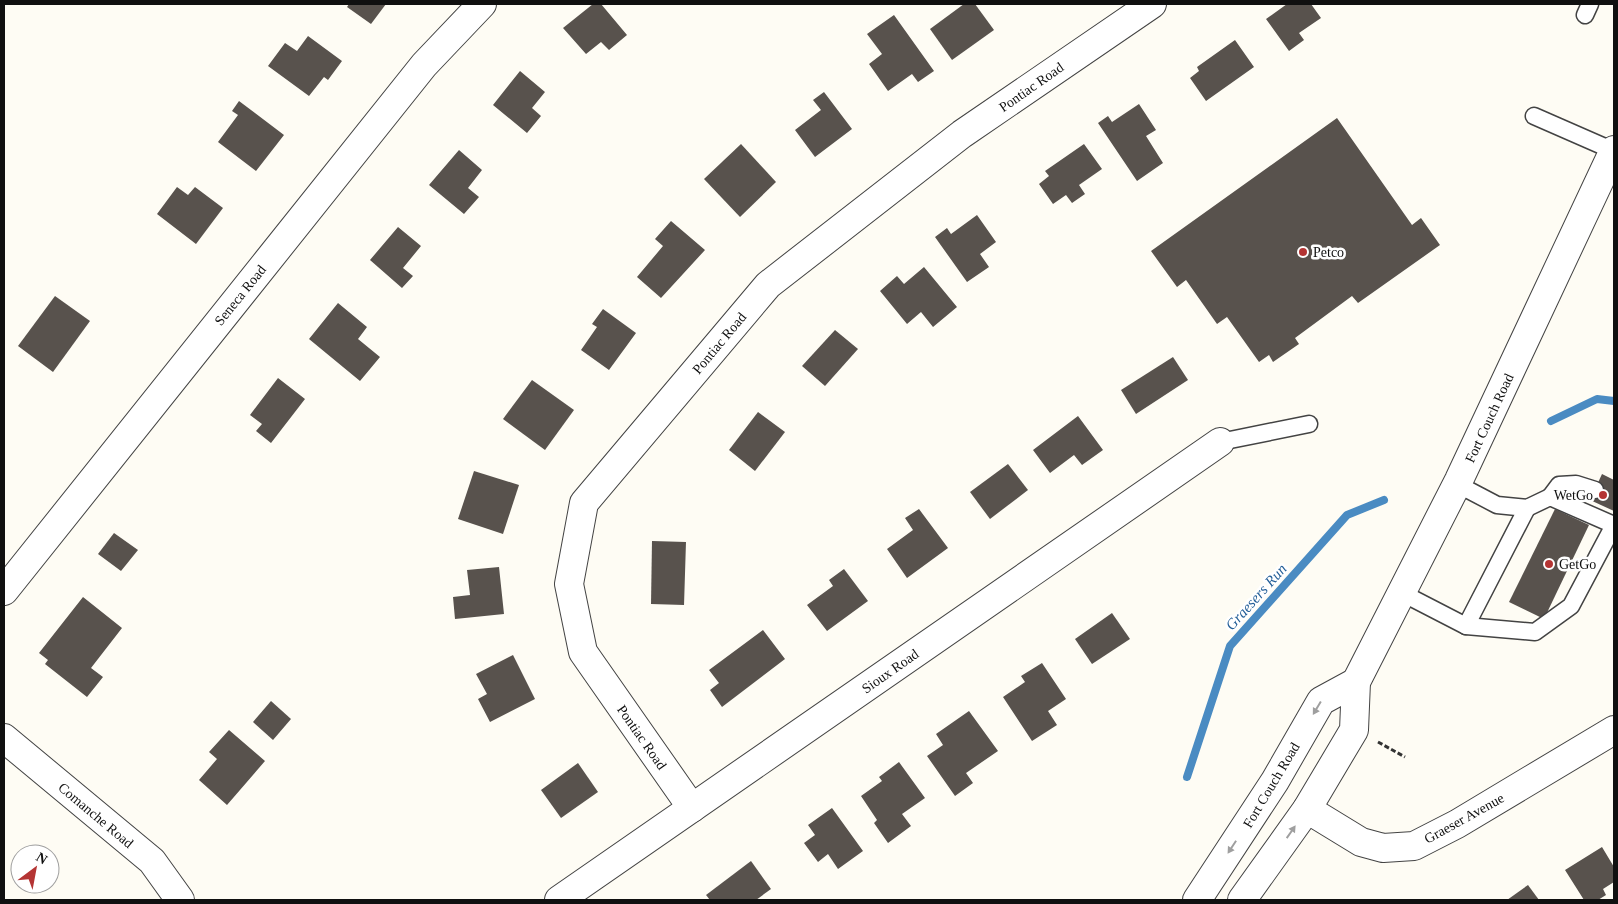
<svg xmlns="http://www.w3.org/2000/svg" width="1618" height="904" font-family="Georgia,serif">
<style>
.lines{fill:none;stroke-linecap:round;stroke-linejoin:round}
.stream{stroke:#4a8bc2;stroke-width:8}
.building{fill:#58524d}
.service-casing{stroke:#434343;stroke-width:19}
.minor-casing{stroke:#434343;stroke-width:30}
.tertiary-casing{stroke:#434343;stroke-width:30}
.path{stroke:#323232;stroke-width:3;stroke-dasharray:5 2.5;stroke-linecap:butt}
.service{stroke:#fff;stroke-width:16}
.minor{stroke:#fff;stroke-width:28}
.tertiary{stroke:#fff;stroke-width:28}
.oneway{fill:#9f9f9f}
.poi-dot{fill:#b43433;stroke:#fff;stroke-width:2}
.labels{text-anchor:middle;stroke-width:5;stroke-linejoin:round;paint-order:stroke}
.street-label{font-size:14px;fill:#101010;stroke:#fff}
.poi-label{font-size:14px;fill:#101010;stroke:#fff;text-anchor:start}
.water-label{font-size:15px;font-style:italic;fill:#235e97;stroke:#fff}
</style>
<rect width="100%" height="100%" fill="#fefcf4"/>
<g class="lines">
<!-- stream -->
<g class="stream">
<path d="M 1551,421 L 1597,399 L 1614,401"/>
<path d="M 1187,777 L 1230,646 L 1347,515 L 1384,500"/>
</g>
</g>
<!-- building -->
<g class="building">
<path d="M 349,4 L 386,4 L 371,24 L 347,7 Z"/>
<path d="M 593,4 L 601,4 L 627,35 L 609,50 L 601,42 L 586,54 L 563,28 Z"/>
<path d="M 964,4 L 975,4 L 994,30 L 952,60 L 930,29 Z"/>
<path d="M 1287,4 L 1311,4 L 1321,18 L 1299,33 L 1304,40 L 1289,51 L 1266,19 Z"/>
<path d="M 894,15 L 934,71 L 918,82 L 912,74 L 888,91 L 869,64 L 882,54 L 867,34 Z"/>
<path d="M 308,36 L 342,61 L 328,80 L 324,77 L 309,96 L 268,66 L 285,43 L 297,51 Z"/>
<path d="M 1235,40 L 1254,67 L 1206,101 L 1190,78 L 1199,71 L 1197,67 Z"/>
<path d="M 520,71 L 545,92 L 532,108 L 541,116 L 527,133 L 493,105 Z"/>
<path d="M 824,92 L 852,129 L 815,157 L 795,130 L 821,110 L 813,100 Z"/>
<path d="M 239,101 L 284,135 L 256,171 L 218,142 L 238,115 L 232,111 Z"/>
<path d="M 1139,104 L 1156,130 L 1146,136 L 1163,163 L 1137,181 L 1098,123 L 1108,116 L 1112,122 Z"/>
<path d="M 1337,118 L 1412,225 L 1421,218 L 1440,245 L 1358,303 L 1352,296 L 1295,338 L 1299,344 L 1273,362 L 1269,355 L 1259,362 L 1227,317 L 1217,324 L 1186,280 L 1177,287 L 1151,251 Z"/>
<path d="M 741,144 L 776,182 L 740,217 L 704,179 Z"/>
<path d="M 1084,144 L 1102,169 L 1079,185 L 1085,194 L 1072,203 L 1066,195 L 1053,204 L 1039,184 L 1049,176 L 1045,171 Z"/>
<path d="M 459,150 L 482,170 L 468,188 L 479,197 L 464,214 L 429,185 Z"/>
<path d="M 177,187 L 188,195 L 195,187 L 223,208 L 196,244 L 157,214 Z"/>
<path d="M 977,215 L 996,242 L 980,254 L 989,267 L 967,282 L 935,237 L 947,228 L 951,234 Z"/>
<path d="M 671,221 L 705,250 L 661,298 L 637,277 L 663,246 L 655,239 Z"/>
<path d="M 398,227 L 421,246 L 403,268 L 413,276 L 402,288 L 370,260 Z"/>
<path d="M 924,267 L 957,307 L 933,327 L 921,312 L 907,324 L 880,291 L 897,276 L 904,284 Z"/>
<path d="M 55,296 L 90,321 L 53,372 L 18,346 Z"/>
<path d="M 338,303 L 367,327 L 358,339 L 380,357 L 360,381 L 309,339 Z"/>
<path d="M 603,309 L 636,333 L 609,370 L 581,350 L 597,327 L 592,324 Z"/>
<path d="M 835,330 L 858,349 L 825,386 L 802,366 Z"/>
<path d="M 1173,357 L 1188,380 L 1136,414 L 1121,390 Z"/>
<path d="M 278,378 L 305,399 L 271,443 L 256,431 L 262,424 L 250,415 Z"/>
<path d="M 532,380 L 574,410 L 545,450 L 503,419 Z"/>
<path d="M 758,412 L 785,432 L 755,471 L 729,450 Z"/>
<path d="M 1078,416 L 1103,450 L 1082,465 L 1074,455 L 1050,473 L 1033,450 Z"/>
<path d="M 1008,464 L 1028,490 L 990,519 L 970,492 Z"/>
<path d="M 474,471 L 519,485 L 503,534 L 458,519 Z"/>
<path d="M 1602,474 L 1614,480 L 1614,511 L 1590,500 Z"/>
<path d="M 919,509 L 948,548 L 907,578 L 887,549 L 913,530 L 905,518 Z"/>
<path d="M 1555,509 L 1589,525 L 1544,619 L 1509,602 Z"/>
<path d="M 114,533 L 138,550 L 121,571 L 98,554 Z"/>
<path d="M 652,541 L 686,542 L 684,605 L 651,604 Z"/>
<path d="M 499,567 L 504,614 L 455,619 L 453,597 L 470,595 L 467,570 Z"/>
<path d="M 844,569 L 868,601 L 827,631 L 807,605 L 833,586 L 829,580 Z"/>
<path d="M 83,597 L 122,628 L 91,668 L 103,677 L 87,697 L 45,664 L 48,660 L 39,653 Z"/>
<path d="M 1112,613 L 1130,639 L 1092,664 L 1075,639 Z"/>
<path d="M 763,630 L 785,659 L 722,707 L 710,690 L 719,683 L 709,670 Z"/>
<path d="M 513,655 L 535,699 L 490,722 L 478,699 L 487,694 L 476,674 Z"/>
<path d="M 1042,663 L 1066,699 L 1048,711 L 1057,725 L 1032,741 L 1003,697 L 1025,682 L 1021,676 Z"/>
<path d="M 271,701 L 291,719 L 273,740 L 253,722 Z"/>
<path d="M 969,711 L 998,751 L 966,773 L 973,783 L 955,796 L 927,756 L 943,745 L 936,734 Z"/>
<path d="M 229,730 L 265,761 L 227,805 L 199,780 L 217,759 L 209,752 Z"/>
<path d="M 899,762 L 925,798 L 902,814 L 911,826 L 888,843 L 874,823 L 877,820 L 861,796 L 882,781 L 879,777 Z"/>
<path d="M 578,763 L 598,792 L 561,818 L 541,790 Z"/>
<path d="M 832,808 L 863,851 L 838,869 L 828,854 L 818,862 L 804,843 L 815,835 L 808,825 Z"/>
<path d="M 1602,847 L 1614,867 L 1614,882 L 1603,889 L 1606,895 L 1598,900 L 1584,900 L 1565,870 Z"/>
<path d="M 751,861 L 771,889 L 756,900 L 710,900 L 706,895 Z"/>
<path d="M 1528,885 L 1539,900 L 1507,900 Z"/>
</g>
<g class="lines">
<defs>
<g id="service">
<path d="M 1585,15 L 1590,4"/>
<path d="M 1534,116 L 1614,151"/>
<path d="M 1220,442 L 1309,424"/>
<path d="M 1550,497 L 1559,485 L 1576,484 L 1595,490"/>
<path d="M 1402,593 L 1466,626 L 1535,632 L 1571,606 L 1614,525 L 1550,497 L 1527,508 L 1497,505 L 1457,484"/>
<path d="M 1466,626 L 1527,508"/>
</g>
<g id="minor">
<path d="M 4,591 L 424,65 L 482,4"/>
<path d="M 4,738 L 152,861 L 180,900"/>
<path d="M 692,808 L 583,652 L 569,584 L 584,503 L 768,285 L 962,134 L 1152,4"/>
<path d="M 1307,809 L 1361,842 L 1383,848 L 1414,846 L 1457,824 L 1614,730"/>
<path d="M 559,900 L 1220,442"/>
</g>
<g id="tertiary">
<path d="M 1197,900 L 1275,781 L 1321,701 L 1356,682"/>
<path d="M 1242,900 L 1307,809 L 1354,730 L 1356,682 L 1459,480 L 1614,150"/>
</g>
</defs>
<!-- service casing -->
<use href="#service" class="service-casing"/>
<!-- minor casing -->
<use href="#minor" class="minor-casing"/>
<!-- tertiary casing -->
<use href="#tertiary" class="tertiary-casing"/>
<!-- path -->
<path class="path" d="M 1378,742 L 1405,757"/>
<!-- service -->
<use href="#service" class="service"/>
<!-- minor -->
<use href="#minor" class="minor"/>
<!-- tertiary -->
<use href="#tertiary" class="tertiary"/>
</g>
<!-- one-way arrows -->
<defs><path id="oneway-solid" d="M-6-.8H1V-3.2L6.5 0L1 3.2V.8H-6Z" transform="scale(1.25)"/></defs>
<g class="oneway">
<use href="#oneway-solid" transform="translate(1317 708) rotate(121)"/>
<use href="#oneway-solid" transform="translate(1291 832) rotate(-55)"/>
<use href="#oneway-solid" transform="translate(1232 847) rotate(123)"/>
</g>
<!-- markers -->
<g class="poi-dot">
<circle cx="1303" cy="252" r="5"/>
<circle cx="1603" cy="495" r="5"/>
<circle cx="1549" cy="564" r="5"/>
</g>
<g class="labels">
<!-- street labels -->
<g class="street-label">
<text transform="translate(1031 87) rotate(-35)" y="5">Pontiac Road</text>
<text transform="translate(240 295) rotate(-51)" y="5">Seneca Road</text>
<text transform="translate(719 343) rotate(-50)" y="5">Pontiac Road</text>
<text transform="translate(1489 418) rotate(-65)" y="5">Fort Couch Road</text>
<text transform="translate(890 671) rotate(-35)" y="5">Sioux Road</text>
<text transform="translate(642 737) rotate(55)" y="5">Pontiac Road</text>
<text transform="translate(1271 785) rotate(-59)" y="5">Fort Couch Road</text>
<text transform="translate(96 815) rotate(40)" y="5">Comanche Road</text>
<text transform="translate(1464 818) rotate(-29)" y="5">Graeser Avenue</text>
</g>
<!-- poi labels -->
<g class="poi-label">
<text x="1313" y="257">Petco</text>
<text x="1593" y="500" text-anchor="end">WetGo</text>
<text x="1559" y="569">GetGo</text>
</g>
<!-- water labels -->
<g class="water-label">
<text transform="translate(1256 597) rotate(-48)" y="5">Graesers Run</text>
</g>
</g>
<!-- border -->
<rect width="1618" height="904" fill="none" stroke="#101010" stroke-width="10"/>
<!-- north arrow -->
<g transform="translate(35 869) rotate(32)"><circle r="24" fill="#ffffff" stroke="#9f9f9f"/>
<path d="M0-4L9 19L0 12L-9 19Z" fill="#b43433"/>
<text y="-8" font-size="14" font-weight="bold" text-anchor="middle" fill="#101010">N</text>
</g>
</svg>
